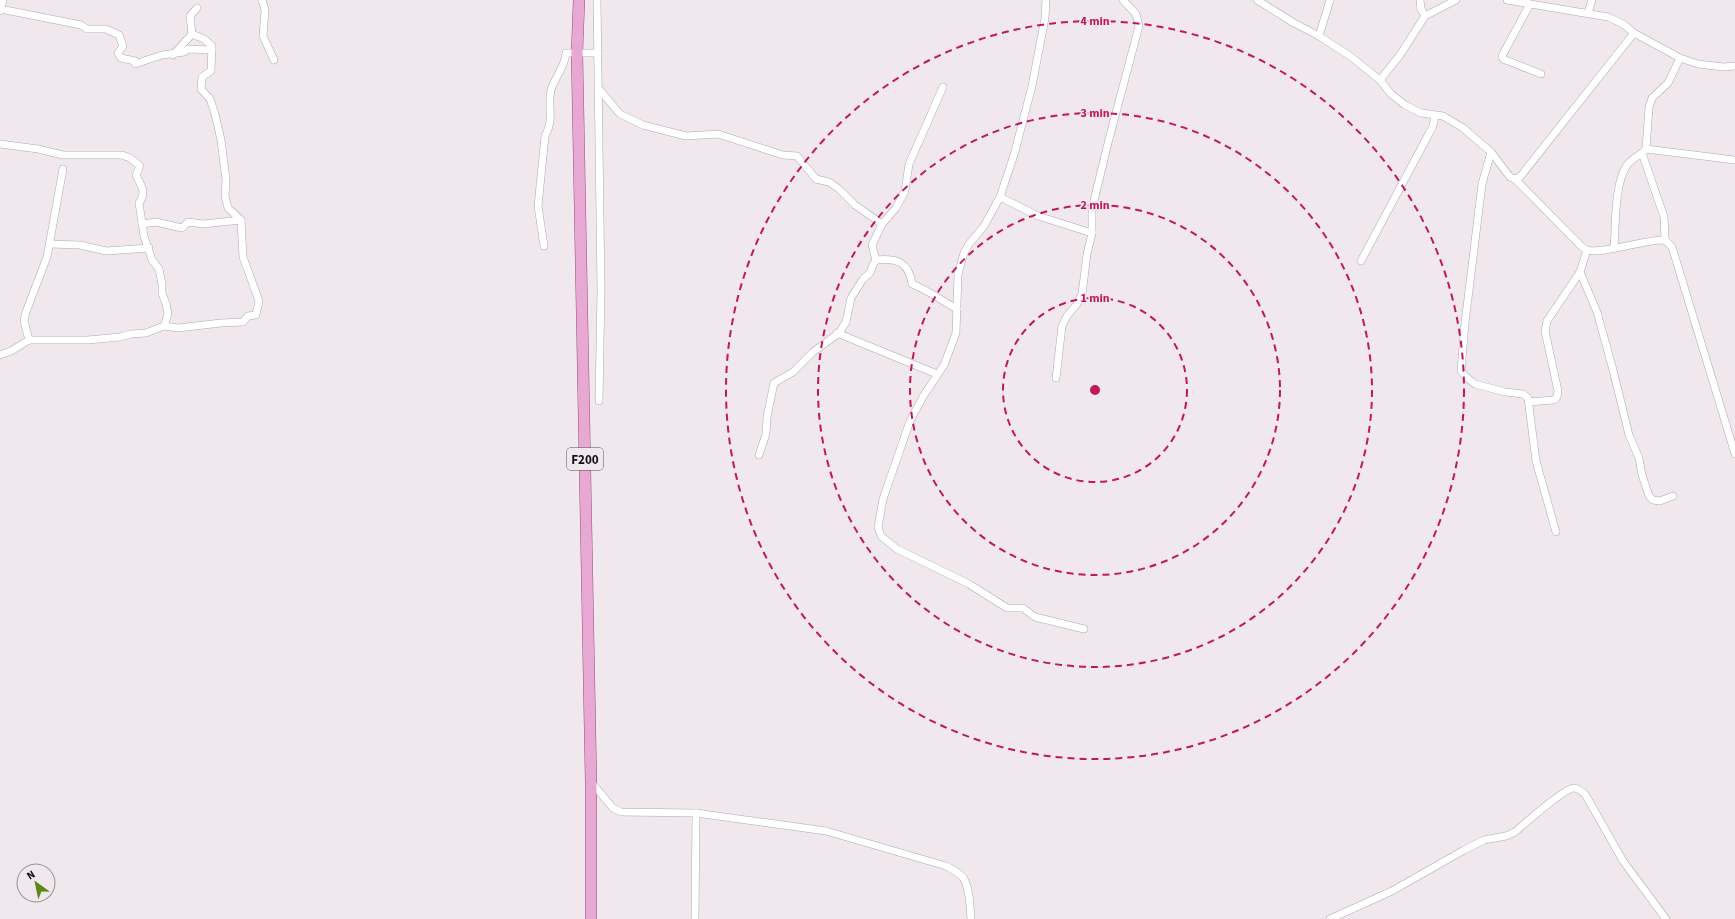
<svg xmlns="http://www.w3.org/2000/svg" width="1735" height="919" font-family="'Source Sans 3',sans-serif">
<style>
.lines{fill:none;stroke-linecap:round;stroke-linejoin:round}
.minor-casing{stroke:#b0a8ad;stroke-width:8}
.primary-casing{stroke:#924e7d;stroke-width:12}
.minor{stroke:#fff;stroke-width:7}
.primary{stroke:#e7a9d3;stroke-width:11}
.ring{fill:none;stroke:#c2185b;stroke-width:2;stroke-dasharray:7 5}
.labels{text-anchor:middle;stroke-width:3.5;stroke-linejoin:round;paint-order:stroke}
.shield{fill:#f0e8ed;stroke:#555154;stroke-width:1}
.shield-label{font-size:13px;font-weight:bold;fill:#131012}
.centre{fill:#c2185b;stroke:#f0e8ed;stroke-width:2}
.ring-label{font-size:12px;text-anchor:middle;font-weight:bold;fill:#c2185b;stroke:#f0e8ed;stroke-width:3.5;stroke-linejoin:round;paint-order:stroke}
</style>
<rect width="100%" height="100%" fill="#f0e8ed"/>
<g class="lines">
<defs>
<g id="minor">
<path d="M 262,0 L 265,10 L 263,36 L 274,60"/>
<path d="M 597,0 L 601,290 L 599,401"/>
<path d="M 1046,0 L 1045,18 L 1032,86 L 1014,155 L 1000,197 L 984,226 L 969,244 L 964,253 L 958,274 L 956,333 L 944,365 L 924,395 L 910,421 L 883,499 L 878,527 L 881,536 L 897,549 L 969,584 L 1007,608 L 1023,608 L 1035,617 L 1084,629"/>
<path d="M 1257,0 L 1294,23 L 1319,36 L 1350,56 L 1380,80 L 1391,94 L 1405,105 L 1421,113 L 1443,116 L 1463,128 L 1491,152 L 1510,177 L 1515,179 L 1520,177 L 1634,33"/>
<path d="M 1420,0 L 1421,9 L 1425,16"/>
<path d="M 1507,0 L 1608,17 L 1623,24 L 1634,33 L 1680,58 L 1698,64 L 1723,67 L 1735,66"/>
<path d="M 1530,4 L 1502,56 L 1503,59 L 1541,74"/>
<path d="M 0,9 L 81,25 L 87,29 L 106,29 L 119,35 L 123,46 L 118,53 L 121,58 L 135,61 L 135,64 L 162,55 L 184,52 L 188,49 L 212,50"/>
<path d="M 0,11 L 3,0"/>
<path d="M 1588,13 L 1592,0"/>
<path d="M 1319,36 L 1330,0"/>
<path d="M 173,55 L 192,34"/>
<path d="M 1380,80 L 1400,55 L 1425,16 L 1456,0"/>
<path d="M 943,87 L 909,164 L 905,191 L 896,208 L 882,224 L 872,245 L 876,260 C 897,258 909,262 912,284 C 928,290 942,301 957,309"/>
<path d="M 599,89 L 620,114 L 643,125 L 686,136 L 718,134 L 783,155 L 797,156 L 816,179 L 829,182 L 839,189 L 855,205 L 882,224"/>
<path d="M 0,144 L 38,149 L 63,155 L 122,155 L 130,158 L 140,166 L 136,175 C 141,185 147,193 139,203 L 144,236 L 152,260 L 159,269 L 162,284 L 162,293 L 166,304 L 168,314 L 164,326"/>
<path d="M 1646,149 L 1735,160"/>
<path d="M 1491,152 L 1482,184 L 1465,323 L 1461,371 L 1466,377 L 1475,384 L 1505,392 L 1523,394 L 1528,398 L 1536,461 L 1556,532"/>
<path d="M 1642,153 L 1664,217 L 1665,240"/>
<path d="M 1515,179 L 1582,247 C 1584,248 1585,249 1587,250 C 1601,255 1646,239 1665,240 L 1672,247 L 1735,454"/>
<path d="M 1000,197 L 1038,216 L 1092,233"/>
<path d="M 142,224 L 156,222 L 182,228 L 188,222 L 203,224 L 241,220"/>
<path d="M 50,244 L 80,245 L 106,251 L 149,248"/>
<path d="M 544,246 L 538,206 L 545,136 C 555,119 547,107 551,90 C 555,77 565,67 566,53 L 598,53"/>
<path d="M 1614,248 C 1616,224 1614,185 1627,165 C 1632,158 1641,155 1646,149 L 1649,107 L 1652,98 L 1668,83 L 1680,58"/>
<path d="M 1361,261 L 1424,143 L 1433,126 L 1435,116"/>
<path d="M 1580,272 L 1597,312 L 1613,370 L 1629,435 L 1639,458 L 1642,475 L 1649,496 L 1653,500 L 1660,501 L 1673,496"/>
<path d="M 837,333 L 937,374"/>
<path d="M 29,340 L 24,321 L 26,312 L 47,257 L 63,169"/>
<path d="M 0,355 L 11,351 L 29,340 L 88,340 L 120,337 L 131,334 L 146,333 L 164,326 L 178,328 L 221,323 L 243,322 L 248,316 L 256,315 L 259,301 L 243,257 L 241,220 L 228,208 L 225,196 L 226,180 L 221,140 L 215,114 L 210,99 L 201,89 L 202,77 L 211,71 L 212,46 L 204,39 L 192,34 L 190,16 L 197,8"/>
<path d="M 1056,378 L 1062,326 L 1067,316 L 1077,304 L 1082,294 L 1087,254 L 1092,233 L 1092,209 L 1108,143 L 1139,26 L 1136,14 L 1123,0"/>
<path d="M 1529,402 L 1554,400 L 1557,397 L 1558,391 L 1545,331 L 1547,321 L 1580,272 L 1587,250"/>
<path d="M 759,455 L 766,434 L 767,417 L 774,383 L 793,372 L 813,352 L 839,333 L 846,322 L 851,298 L 863,279 L 870,273 L 873,265 L 876,260"/>
<path d="M 591,782 L 613,808 L 621,812 L 696,813 L 826,831 L 946,866 C 952,869 960,873 964,879 C 970,890 970,907 971,919"/>
<path d="M 695,919 L 696,813"/>
<path d="M 1330,919 L 1392,891 L 1464,850 L 1484,840 L 1506,836 L 1515,832 C 1524,824 1565,788 1574,788 C 1578,788 1582,792 1585,794 L 1623,861 L 1666,919"/>
</g>
<path id="primary" d="M 579,0 L 577,53 L 591,782 L 591,919"/>
</defs>
<!-- minor casing -->
<use href="#minor" class="minor-casing"/>
<!-- primary casing -->
<use href="#primary" class="primary-casing"/>
<!-- minor -->
<use href="#minor" class="minor"/>
<!-- primary -->
<use href="#primary" class="primary"/>
</g>
<!-- distance rings -->
<g class="ring">
<circle cx="1095" cy="390" r="92"/>
<circle cx="1095" cy="390" r="185"/>
<circle cx="1095" cy="390" r="277"/>
<circle cx="1095" cy="390" r="369"/>
</g>
<g class="labels">
<!-- shield labels -->
<rect class="shield" x="567" y="448" width="36" height="22" rx="3"/>
<g class="shield-label">
<text x="585" y="464">F200</text>
</g>
</g>
<circle cx="1095" cy="390" r="6" class="centre"/>
<g class="ring-label">
<text x="1095" y="25">4 min</text>
<text x="1095" y="117">3 min</text>
<text x="1095" y="209">2 min</text>
<text x="1095" y="302">1 min</text>
</g>
<!-- north arrow -->
<g transform="translate(36 883) rotate(327)"><circle r="19" fill="#f0e8ed" stroke="#989295"/>
<path d="M0-3L7 15L0 10L-7 15Z" fill="#5b8817"/>
<text y="-6" font-size="11" font-weight="bold" text-anchor="middle" fill="#131012">N</text>
</g>
</svg>
